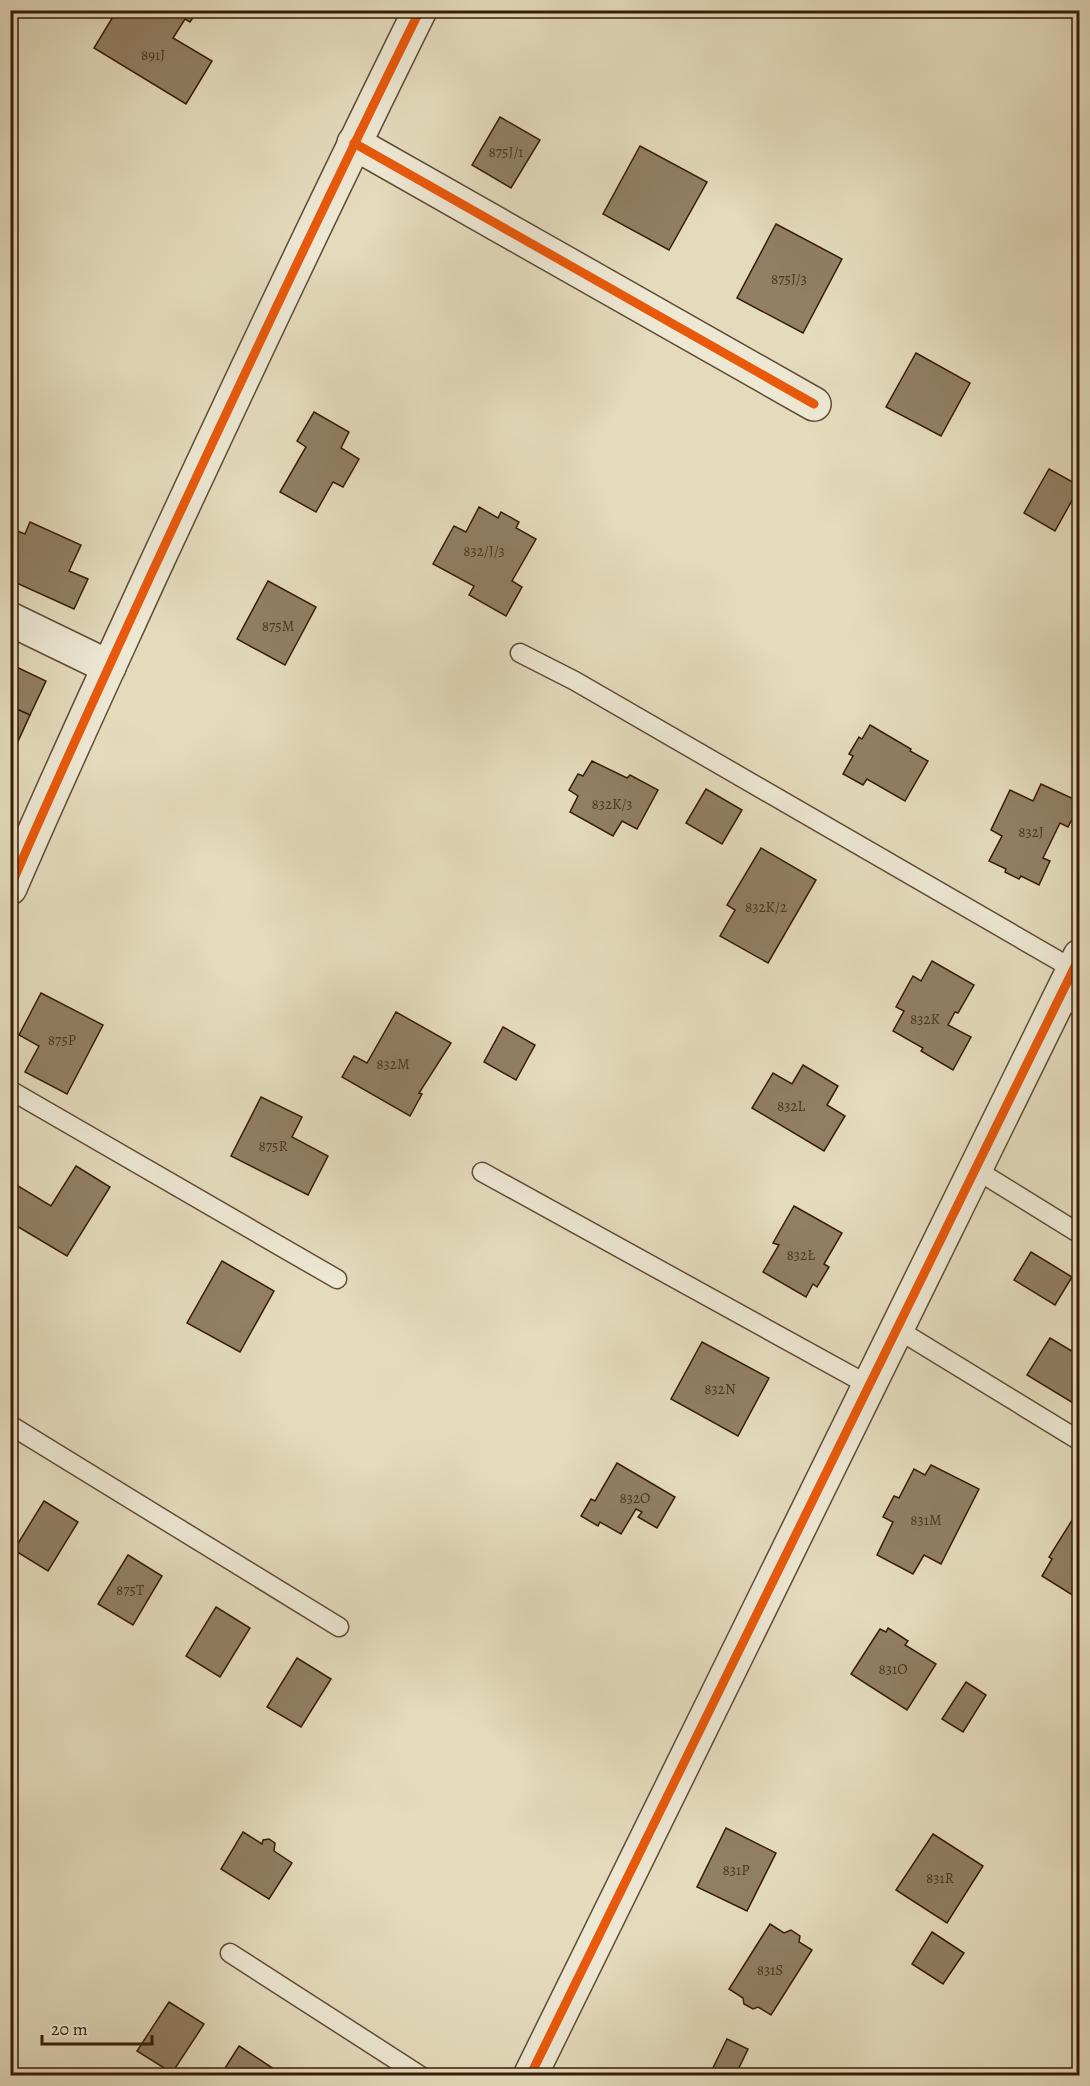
<svg xmlns="http://www.w3.org/2000/svg" width="1090" height="2086" font-family="Alegreya,serif">
<style>
.building{fill:#917f66;stroke:#371c07;stroke-width:1.5}
.lines{fill:none;stroke-linecap:round;stroke-linejoin:round}
.service-casing{stroke:#624c34;stroke-width:21}
.minor-casing{stroke:#624c34;stroke-width:36}
.service{stroke:#ede8d4;stroke-width:18}
.minor{stroke:#ede8d4;stroke-width:33}
.cycleway-casing{stroke:#ede8d4;stroke-width:13}
.cycleway{stroke:#e8590c;stroke-width:9}
.labels{text-anchor:middle;stroke-width:6;stroke-linejoin:round;paint-order:stroke}
.number-label{font-size:15px;fill:#4e351f}
</style>
<rect width="100%" height="100%" fill="#e4dbbd"/>
<filter id="stains"><feTurbulence type="fractalNoise" baseFrequency=".00333" numOctaves="4"/><feColorMatrix values="0 0 0 0 .2 0 0 0 0 .09 0 0 0 0 .02 0 0 0 .5 -.17"/></filter>
<radialGradient id="worn" r=".72"><stop offset=".6" stop-color="#630" stop-opacity="0"/><stop offset="1" stop-color="#630" stop-opacity=".3"/></radialGradient>
<!-- building -->
<g class="building">
<path d="M 117,10 L 198,10 L 190,22 L 185,19 L 173,38 L 212,61 L 186,104 L 94,48 Z"/>
<path d="M 500,117 L 540,140 L 511,188 L 472,165 Z"/>
<path d="M 640,146 L 707,182 L 669,250 L 603,214 Z"/>
<path d="M 776,224 L 842,259 L 803,333 L 737,298 Z"/>
<path d="M 916,353 L 970,383 L 941,436 L 886,407 Z"/>
<path d="M 314,412 L 349,432 L 341,448 L 359,459 L 343,487 L 333,482 L 316,512 L 280,492 L 306,447 L 297,441 Z"/>
<path d="M 1049,469 L 1080,486 L 1055,531 L 1024,513 Z"/>
<path d="M 479,507 L 498,518 L 501,512 L 519,522 L 516,528 L 536,539 L 512,581 L 522,587 L 506,616 L 469,595 L 474,586 L 433,564 L 454,526 L 466,532 Z"/>
<path d="M 30,522 L 81,545 L 69,571 L 88,579 L 74,609 L 10,580 L 10,528 L 25,534 Z"/>
<path d="M 268,581 L 316,607 L 285,665 L 237,639 Z"/>
<path d="M 10,664 L 46,681 L 30,715 L 10,706 Z"/>
<path d="M 10,706 L 30,715 L 14,750 L 10,749 Z"/>
<path d="M 870,725 L 911,749 L 910,751 L 928,761 L 905,801 L 867,779 L 863,785 L 843,774 L 853,756 L 849,754 L 859,737 L 862,739 Z"/>
<path d="M 592,761 L 627,778 L 630,775 L 658,790 L 637,829 L 622,821 L 613,836 L 570,812 L 578,796 L 569,790 L 578,774 L 583,776 Z"/>
<path d="M 1041,784 L 1080,802 L 1080,804 L 1068,827 L 1060,823 L 1043,858 L 1050,861 L 1039,885 L 1021,876 L 1019,879 L 1005,872 L 1006,869 L 989,861 L 1002,836 L 991,830 L 1010,790 L 1033,801 Z"/>
<path d="M 706,789 L 742,810 L 722,844 L 686,823 Z"/>
<path d="M 761,848 L 816,880 L 768,963 L 720,936 L 735,910 L 727,905 Z"/>
<path d="M 932,961 L 974,985 L 958,1013 L 955,1012 L 948,1025 L 971,1037 L 953,1070 L 921,1051 L 923,1048 L 893,1031 L 904,1011 L 896,1007 L 913,976 L 921,981 Z"/>
<path d="M 41,993 L 103,1025 L 67,1094 L 25,1072 L 39,1046 L 19,1035 Z"/>
<path d="M 396,1012 L 451,1043 L 419,1093 L 422,1094 L 410,1116 L 342,1077 L 354,1056 L 367,1063 Z"/>
<path d="M 503,1027 L 535,1045 L 516,1080 L 484,1062 Z"/>
<path d="M 803,1065 L 838,1086 L 827,1105 L 845,1116 L 824,1151 L 752,1108 L 773,1073 L 792,1084 Z"/>
<path d="M 261,1097 L 302,1117 L 292,1137 L 328,1156 L 308,1195 L 231,1156 Z"/>
<path d="M 76,1166 L 110,1187 L 67,1256 L 10,1222 L 10,1181 L 51,1206 Z"/>
<path d="M 794,1206 L 842,1233 L 824,1264 L 829,1267 L 817,1287 L 813,1284 L 806,1297 L 763,1272 L 779,1245 L 773,1243 Z"/>
<path d="M 1031,1252 L 1072,1277 L 1055,1305 L 1014,1280 Z"/>
<path d="M 222,1261 L 274,1291 L 240,1352 L 187,1323 Z"/>
<path d="M 1050,1338 L 1080,1356 L 1080,1403 L 1078,1406 L 1027,1375 Z"/>
<path d="M 702,1342 L 769,1378 L 738,1436 L 671,1399 Z"/>
<path d="M 617,1463 L 675,1497 L 657,1528 L 638,1517 L 642,1512 L 636,1509 L 621,1534 L 600,1522 L 598,1526 L 581,1516 L 591,1499 L 595,1501 Z"/>
<path d="M 931,1465 L 979,1489 L 941,1564 L 924,1555 L 913,1574 L 877,1555 L 893,1522 L 883,1517 L 894,1496 L 899,1498 L 914,1469 L 925,1475 Z"/>
<path d="M 44,1501 L 78,1522 L 48,1571 L 14,1550 Z"/>
<path d="M 1076,1514 L 1080,1516 L 1080,1587 L 1074,1596 L 1042,1576 L 1052,1559 L 1049,1557 Z"/>
<path d="M 128,1555 L 162,1576 L 133,1625 L 98,1604 Z"/>
<path d="M 216,1607 L 250,1628 L 220,1677 L 186,1656 Z"/>
<path d="M 888,1628 L 908,1641 L 905,1645 L 936,1664 L 907,1710 L 851,1674 L 880,1629 L 886,1632 Z"/>
<path d="M 297,1658 L 331,1679 L 301,1727 L 267,1707 Z"/>
<path d="M 966,1682 L 986,1695 L 963,1732 L 942,1719 Z"/>
<path d="M 726,1828 L 776,1853 L 747,1911 L 697,1887 Z"/>
<path d="M 243,1832 L 262,1844 L 263,1840 L 269,1839 L 275,1843 L 274,1851 L 292,1863 L 269,1899 L 221,1869 Z"/>
<path d="M 933,1834 L 983,1866 L 947,1923 L 896,1890 Z"/>
<path d="M 770,1924 L 784,1933 L 791,1930 L 800,1936 L 799,1942 L 812,1950 L 771,2015 L 758,2007 L 753,2009 L 744,2004 L 743,1998 L 729,1989 Z"/>
<path d="M 932,1932 L 964,1953 L 943,1984 L 912,1964 Z"/>
<path d="M 169,2002 L 204,2024 L 172,2073 L 137,2051 Z"/>
<path d="M 727,2039 L 748,2049 L 735,2076 L 709,2076 Z"/>
<path d="M 239,2046 L 274,2069 L 270,2076 L 220,2076 Z"/>
</g>
<g class="lines">
<defs>
<g id="service">
<path d="M 520,653 L 575,681 L 1073,969"/>
<path d="M 1061,994 L 1080,1008"/>
<path d="M 10,1090 L 337,1279"/>
<path d="M 975,1169 L 1080,1234"/>
<path d="M 482,1172 L 870,1386"/>
<path d="M 897,1329 L 1080,1441"/>
<path d="M 10,1425 L 339,1627"/>
<path d="M 230,1953 L 421,2076"/>
</g>
<g id="minor">
<path d="M 354,143 L 814,404"/>
<path d="M 10,619 L 109,667"/>
<path d="M 10,888 C 55,783 103,680 150,577 C 238,387 327,198 420,10"/>
<path d="M 530,2076 L 1080,956"/>
</g>
</defs>
<!-- service casing -->
<use href="#service" class="service-casing"/>
<!-- minor casing -->
<use href="#minor" class="minor-casing"/>
<!-- service -->
<use href="#service" class="service"/>
<!-- minor -->
<use href="#minor" class="minor"/>
<defs>
<g id="cycleway">
<path d="M 354,143 L 814,404"/>
<path d="M 10,888 C 55,783 103,680 150,577 C 238,387 327,198 420,10"/>
<path d="M 530,2076 L 1080,956"/>
</g>
</defs>
<!-- cycleway casing -->
<use href="#cycleway" class="cycleway-casing"/>
<!-- cycleway -->
<use href="#cycleway" class="cycleway"/>
</g>
<g class="labels">
<!-- number labels -->
<g class="number-label">
<text x="153" y="60">891J</text>
<text x="506" y="157">875J/1</text>
<text x="789" y="284">875J/3</text>
<text x="484" y="556">832/J/3</text>
<text x="278" y="631">875M</text>
<text x="612" y="809">832K/3</text>
<text x="1031" y="837">832J</text>
<text x="766" y="912">832K/2</text>
<text x="925" y="1024">832K</text>
<text x="62" y="1045">875P</text>
<text x="393" y="1069">832M</text>
<text x="791" y="1111">832L</text>
<text x="273" y="1151">875R</text>
<text x="801" y="1260">832Ł</text>
<text x="720" y="1394">832N</text>
<text x="635" y="1503">832O</text>
<text x="926" y="1525">831M</text>
<text x="130" y="1595">875T</text>
<text x="893" y="1674">831O</text>
<text x="736" y="1875">831P</text>
<text x="940" y="1883">831R</text>
<text x="770" y="1975">831S</text>
</g>
</g>
<!-- margin -->
<rect width="1090" height="2086" fill="none" stroke="#e4dbbd" stroke-width="36"/>
<rect x="12" y="12" width="1066" height="2062" fill="none" stroke="#371c07" stroke-width="3"/>
<rect x="18" y="18" width="1054" height="2050" fill="none" stroke="#371c07" stroke-width="1.5"/>
<!-- scale -->
<path d="M42 2035v9h110v-9" fill="none" stroke="#371c07" stroke-width="3"/>
<text x="51" y="2035" font-size="18" fill="#371c07" stroke="#ede8d4" stroke-width="4.5" paint-order="stroke">20 m</text>
<rect width="100%" height="100%" filter="url(#stains)"/>
<rect width="100%" height="100%" fill="url(#worn)"/>
</svg>
